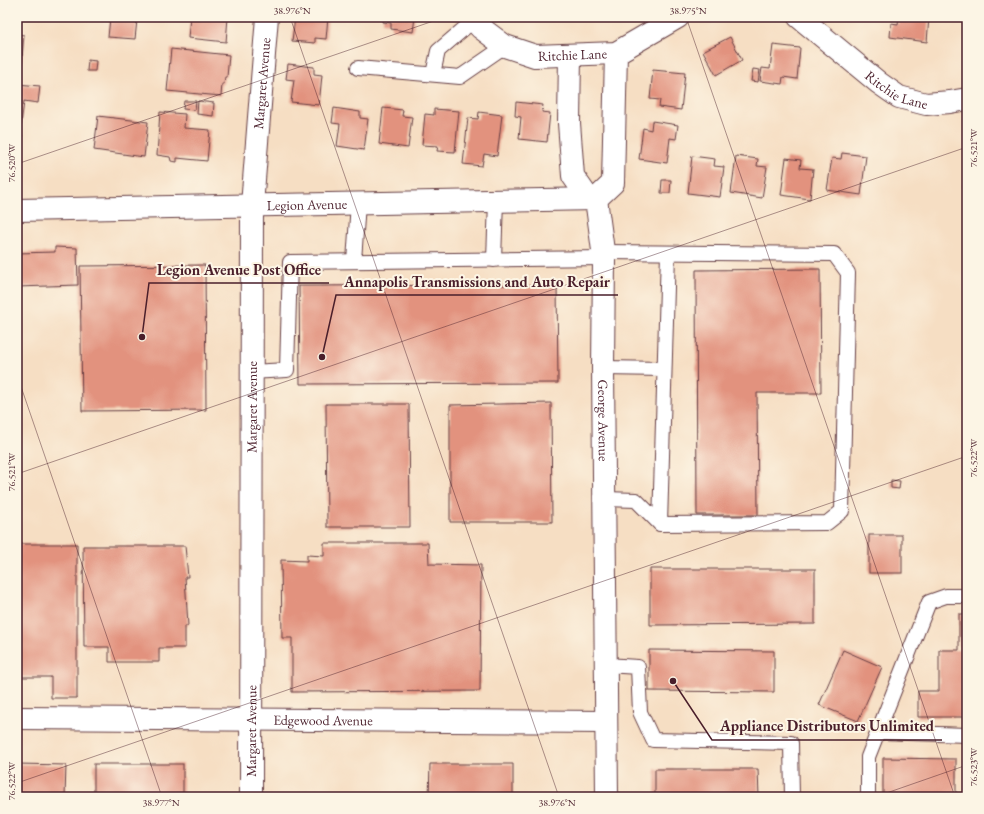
<svg xmlns="http://www.w3.org/2000/svg" width="984" height="814" font-family="'EB Garamond',serif">
<style>
.building{fill:#e2927e}
.lines{fill:none;stroke-linecap:round;stroke-linejoin:round}
.lane-casing{stroke:#643c42;stroke-width:16}
.street-casing{stroke:#643c42;stroke-width:24}
.lane{stroke:#fff;stroke-width:14}
.street{stroke:#fff;stroke-width:22}
.ticks{fill:none;stroke:#4a1f2b;stroke-width:1;stroke-opacity:0.45}
.labels{text-anchor:middle;stroke-width:4;stroke-linejoin:round;paint-order:stroke}
.street-label{font-size:14px;fill:#4a1f2b;stroke:#fcf5e5}
.leader{fill:none;stroke:#4a1f2b;stroke-width:1.5}
.callout-dot{fill:#4a1f2b;stroke:#fcf5e5;stroke-width:1.5}
.callout-label{font-size:15px;text-anchor:middle;font-weight:bold;fill:#4a1f2b;stroke:#fcf5e5;stroke-width:4;stroke-linejoin:round;paint-order:stroke}
.neatline{fill:none;stroke:#4a1f2b;stroke-width:1.5}
.ticks-label{font-size:10px;text-anchor:middle;fill:#4a1f2b}
</style>
<rect width="100%" height="100%" fill="#fcf5e5"/>
<filter id="ink" filterUnits="userSpaceOnUse"><feTurbulence type="fractalNoise" baseFrequency=".025" numOctaves="2"/><feDisplacementMap in="SourceGraphic" scale="8" xChannelSelector="R" yChannelSelector="G"/><feConvolveMatrix kernelMatrix="1 2 1 2 8 2 1 2 1" color-interpolation-filters="sRGB"/></filter>
<filter id="wash" filterUnits="userSpaceOnUse"><feTurbulence type="fractalNoise" baseFrequency=".012" numOctaves="4" result="noise"/><feDisplacementMap in="SourceGraphic" scale="16" xChannelSelector="R" yChannelSelector="G"/><feGaussianBlur stdDeviation="0.9" result="paint"/><feColorMatrix in="noise" values="0 0 0 0 0 0 0 0 0 0 0 0 0 0 0 0 0 1.4 0 .05"/><feComposite in="paint" operator="in"/></filter>
<g filter="url(#wash)">
<rect width="100%" height="100%" fill="#f6dec3"/>
<g id="blocks">
<!-- building -->
<g class="building">
<path d="M 190,17 L 228,17 L 226,42 L 188,38 Z"/>
<path d="M 295,17 L 328,17 L 326,39 L 315,38 L 315,43 L 292,41 Z"/>
<path d="M 383,17 L 415,17 L 413,32 L 391,29 L 391,23 L 383,22 Z"/>
<path d="M 899,17 L 929,17 L 927,42 L 890,37 L 891,23 L 898,24 Z"/>
<path d="M 110,18 L 137,20 L 135,39 L 108,37 Z"/>
<path d="M 17,34 L 24,35 L 21,71 L 17,71 Z"/>
<path d="M 730,37 L 742,60 L 716,75 L 703,51 Z"/>
<path d="M 773,45 L 800,48 L 797,79 L 783,77 L 782,84 L 760,81 L 762,68 L 770,69 Z"/>
<path d="M 171,49 L 229,55 L 227,77 L 225,77 L 224,84 L 222,84 L 221,96 L 167,91 Z"/>
<path d="M 88,60 L 96,61 L 95,71 L 87,71 Z"/>
<path d="M 288,64 L 314,67 L 314,74 L 322,75 L 319,105 L 291,102 L 294,80 L 286,79 Z"/>
<path d="M 753,69 L 760,70 L 758,82 L 751,81 Z"/>
<path d="M 653,70 L 685,73 L 681,110 L 659,107 L 660,100 L 650,99 Z"/>
<path d="M 17,84 L 40,86 L 38,103 L 24,101 L 21,125 L 17,125 Z"/>
<path d="M 184,101 L 196,101 L 195,110 L 183,109 Z"/>
<path d="M 198,101 L 214,103 L 213,116 L 197,114 Z"/>
<path d="M 516,102 L 543,105 L 542,112 L 550,113 L 547,142 L 519,139 L 521,117 L 515,116 Z"/>
<path d="M 334,108 L 360,112 L 360,118 L 368,119 L 364,150 L 337,146 L 340,124 L 332,123 Z"/>
<path d="M 383,108 L 403,110 L 402,116 L 412,117 L 408,148 L 379,144 Z"/>
<path d="M 434,109 L 459,111 L 455,152 L 437,151 L 438,146 L 422,145 L 425,114 L 434,115 Z"/>
<path d="M 160,112 L 185,114 L 184,128 L 210,130 L 207,161 L 177,158 L 177,162 L 171,161 L 170,157 L 157,155 Z"/>
<path d="M 479,112 L 502,115 L 497,156 L 484,154 L 482,166 L 463,164 L 468,118 L 478,119 Z"/>
<path d="M 98,116 L 148,122 L 144,157 L 94,150 Z"/>
<path d="M 652,121 L 678,125 L 676,139 L 670,138 L 667,163 L 639,159 L 643,128 L 651,130 Z"/>
<path d="M 17,135 L 22,135 L 18,173 L 17,173 Z"/>
<path d="M 842,153 L 866,156 L 861,195 L 827,190 L 832,158 L 841,159 Z"/>
<path d="M 692,156 L 715,159 L 714,166 L 724,167 L 720,197 L 688,193 Z"/>
<path d="M 736,156 L 758,159 L 757,166 L 767,167 L 762,198 L 731,193 Z"/>
<path d="M 786,158 L 801,160 L 800,168 L 813,169 L 810,199 L 781,195 Z"/>
<path d="M 965,172 L 967,172 L 967,206 L 965,206 L 966,190 L 963,188 Z"/>
<path d="M 662,180 L 671,180 L 670,193 L 661,193 Z"/>
<path d="M 55,247 L 77,248 L 78,285 L 17,287 L 17,253 L 55,252 Z"/>
<path d="M 205,265 L 206,410 L 82,411 L 80,266 Z"/>
<path d="M 820,269 L 821,393 L 757,393 L 758,515 L 697,515 L 696,270 Z"/>
<path d="M 557,285 L 558,383 L 300,384 L 299,286 Z"/>
<path d="M 551,403 L 552,522 L 450,522 L 450,405 Z"/>
<path d="M 326,404 L 409,404 L 410,527 L 327,527 Z"/>
<path d="M 891,480 L 900,481 L 899,489 L 891,488 Z"/>
<rect x="869" y="535" width="33" height="38"/>
<path d="M 324,543 L 428,543 L 429,564 L 481,565 L 480,691 L 292,692 L 292,638 L 282,638 L 281,560 L 307,561 L 307,555 L 324,556 Z"/>
<path d="M 17,544 L 77,544 L 77,698 L 51,698 L 51,677 L 17,677 Z"/>
<path d="M 83,546 L 185,546 L 188,577 L 185,577 L 188,626 L 185,626 L 185,648 L 159,648 L 159,662 L 109,662 L 109,647 L 84,647 Z"/>
<path d="M 650,569 L 815,569 L 815,624 L 650,625 Z"/>
<path d="M 959,614 L 967,614 L 967,717 L 918,717 L 918,691 L 939,691 L 939,650 L 959,650 Z"/>
<path d="M 649,650 L 774,651 L 774,692 L 649,691 Z"/>
<path d="M 843,650 L 882,667 L 858,721 L 819,705 Z"/>
<path d="M 883,758 L 956,759 L 956,797 L 883,797 Z"/>
<path d="M 17,764 L 66,765 L 65,797 L 17,797 Z"/>
<rect x="94" y="764" width="89" height="33"/>
<path d="M 430,764 L 513,764 L 513,797 L 429,797 Z"/>
<path d="M 655,769 L 758,769 L 759,797 L 655,797 Z"/>
</g>
</g>
</g>
<g filter="url(#ink)">
<use href="#blocks" fill-opacity="0" stroke="#643c42" stroke-width="1"/>
<g class="lines">
<defs>
<g id="lane">
<path d="M 358,68 L 460,77 L 505,46"/>
<path d="M 433,74 L 438,51 L 474,20"/>
<path d="M 603,252 L 834,254 L 848,273 L 842,511 L 827,523 L 660,524 L 636,500 L 605,499"/>
<path d="M 494,260 L 496,200"/>
<path d="M 354,261 L 358,203"/>
<path d="M 603,368 L 664,369"/>
<path d="M 251,372 L 287,370 L 290,262 L 604,258"/>
<path d="M 660,524 L 668,253"/>
<path d="M 606,665 L 638,667 L 640,712 L 653,740 L 791,743 L 792,797"/>
<path d="M 878,732 L 967,735"/>
<path d="M 868,797 L 868,757 L 929,602 L 946,596 L 967,596"/>
</g>
<g id="street">
<path id="s1" d="M 471,17 L 481,28 L 505,46 L 535,56 L 616,53 L 678,17"/>
<path id="s2" d="M 799,17 L 879,83 L 899,97 L 926,104 L 950,102 L 967,99"/>
<path d="M 570,55 L 569,123 L 573,176 L 589,199"/>
<path id="s3" d="M 596,199 L 604,258 L 603,368 L 607,797"/>
<path d="M 596,199 L 613,183 L 616,53"/>
<path id="s4" d="M 17,210 L 596,199"/>
<path id="s5" d="M 17,718 L 606,722"/>
<path id="s6" d="M 251,797 L 252,205 L 267,17"/>
</g>
</defs>
<!-- lane casing -->
<use href="#lane" class="lane-casing"/>
<!-- street casing -->
<use href="#street" class="street-casing"/>
<!-- lane -->
<use href="#lane" class="lane"/>
<!-- street -->
<use href="#street" class="street"/>
</g>
</g>
<!-- ticks -->
<path class="ticks" d="M 290,17 L 559,797M 686,17 L 955,797M 17,164 L 445,17M 17,375 L 162,797M 17,474 L 967,147M 17,783 L 967,456M 875,797 L 967,765"/>
<g class="labels">
<!-- street labels -->
<g class="street-label">
<text dy="5" stroke="none"><textPath href="#s1" startOffset="114">Ritchie Lane</textPath></text>
<text dy="5" stroke="none"><textPath href="#s6" startOffset="714">Margaret Avenue</textPath></text>
<text dy="5" stroke="none"><textPath href="#s2" startOffset="123">Ritchie Lane</textPath></text>
<text dy="5" stroke="none"><textPath href="#s4" startOffset="290">Legion Avenue</textPath></text>
<text dy="5" stroke="none"><textPath href="#s6" startOffset="390">Margaret Avenue</textPath></text>
<text dy="5" stroke="none"><textPath href="#s3" startOffset="222">George Avenue</textPath></text>
<text dy="5" stroke="none"><textPath href="#s5" startOffset="306">Edgewood Avenue</textPath></text>
<text dy="5" stroke="none"><textPath href="#s6" startOffset="66">Margaret Avenue</textPath></text>
</g>
</g>
<!-- callouts -->
<path class="leader" d="M142 337L149 283H329M322 357L336 295H618M673 681L712 740H942"/>
<g class="callout-dot">
<circle cx="142" cy="337" r="4"/>
<circle cx="322" cy="357" r="4"/>
<circle cx="673" cy="681" r="4"/>
</g>
<g class="callout-label">
<text x="239" y="275">Legion Avenue Post Office</text>
<text x="477" y="287">Annapolis Transmissions and Auto Repair</text>
<text x="827" y="731">Appliance Distributors Unlimited</text>
</g>
<!-- margin -->
<rect width="984" height="814" fill="none" stroke="#fcf5e5" stroke-width="44"/>
<rect x="22" y="22" width="940" height="770" class="neatline"/>
<g class="ticks-label">
<text x="292" y="14">38.976°N</text>
<text x="688" y="14">38.975°N</text>
<text transform="translate(973 148) rotate(-90)" y="4">76.521°W</text>
<text transform="translate(11 163) rotate(-90)" y="4">76.520°W</text>
<text transform="translate(973 458) rotate(-90)" y="4">76.522°W</text>
<text transform="translate(11 472) rotate(-90)" y="4">76.521°W</text>
<text transform="translate(973 767) rotate(-90)" y="4">76.523°W</text>
<text transform="translate(11 781) rotate(-90)" y="4">76.522°W</text>
<text x="161" y="806">38.977°N</text>
<text x="557" y="806">38.976°N</text>
</g>
</svg>
